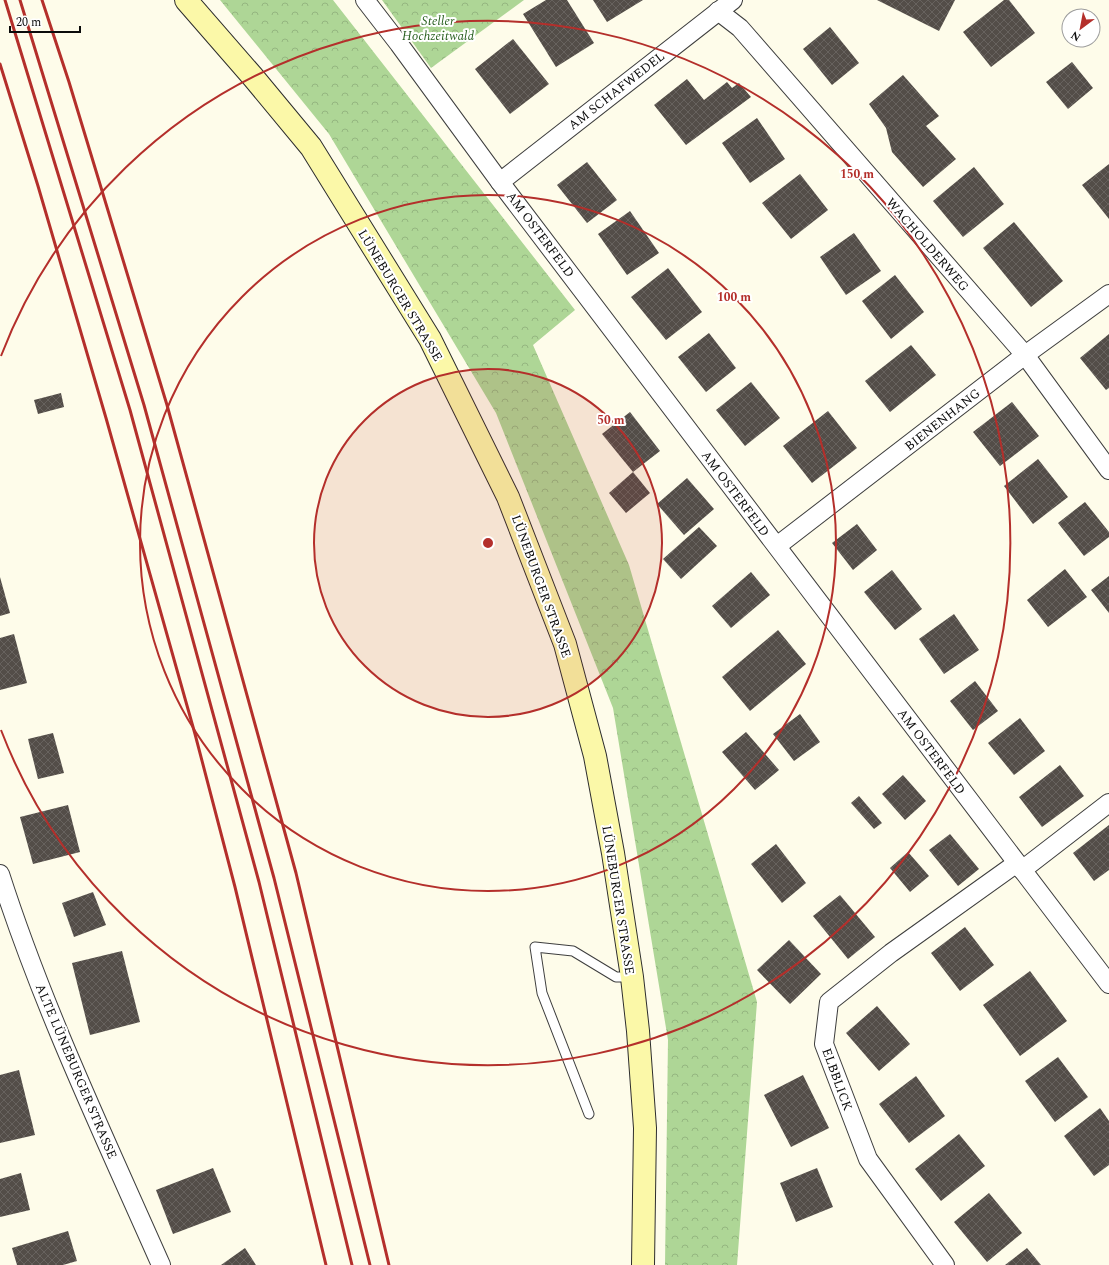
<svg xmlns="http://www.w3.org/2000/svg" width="1109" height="1265" font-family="Spectral,serif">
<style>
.forest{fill:url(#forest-crowns)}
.building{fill:url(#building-cross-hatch)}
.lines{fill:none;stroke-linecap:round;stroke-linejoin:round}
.service-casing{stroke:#3e3e3e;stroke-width:11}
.minor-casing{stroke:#3e3e3e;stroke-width:20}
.secondary-casing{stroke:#2d2d2d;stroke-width:24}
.service{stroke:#fff;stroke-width:9}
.minor{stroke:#fff;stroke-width:18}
.secondary{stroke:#fbf8a8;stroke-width:22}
.rail{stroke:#b42f2b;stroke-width:3}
.ring{fill:none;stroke:#b42f2b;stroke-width:2}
.labels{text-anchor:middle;stroke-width:4;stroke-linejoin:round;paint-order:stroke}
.park-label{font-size:13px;font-style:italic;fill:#285f1f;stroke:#fff}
.street-label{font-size:13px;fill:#0b0b0b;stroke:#fff}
.centre{fill:#b42f2b;stroke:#fff;stroke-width:2}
.ring-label{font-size:12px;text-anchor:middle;font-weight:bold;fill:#b42f2b;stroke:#fff;stroke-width:4;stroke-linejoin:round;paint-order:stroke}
</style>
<defs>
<pattern id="forest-crowns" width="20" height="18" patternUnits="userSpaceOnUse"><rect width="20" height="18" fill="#aed696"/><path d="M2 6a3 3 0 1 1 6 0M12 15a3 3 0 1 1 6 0" fill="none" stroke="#94b680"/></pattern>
<pattern id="building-cross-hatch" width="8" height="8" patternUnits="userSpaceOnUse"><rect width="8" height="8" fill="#534d48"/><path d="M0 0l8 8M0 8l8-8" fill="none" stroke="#67625e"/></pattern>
</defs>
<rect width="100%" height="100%" fill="#fefcea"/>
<!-- forest -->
<g class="forest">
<path d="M 220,0 L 333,0 L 575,310 L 533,345 L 629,565 L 757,1002 L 737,1265 L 665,1265 L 668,1040 L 613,708 L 496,413 L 329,134 Z"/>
<path d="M 382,0 L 524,0 L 431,68 Z"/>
</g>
<!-- building -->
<g class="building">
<path d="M 546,0 L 567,0 L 594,43 L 556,67 L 523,14 Z"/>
<path d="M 593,0 L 643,0 L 607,22 Z"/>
<path d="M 877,0 L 955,0 L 939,31 Z"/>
<path d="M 1004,0 L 1009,0 L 1035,33 L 991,67 L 963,32 Z"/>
<path d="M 830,27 L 859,63 L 832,85 L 803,49 Z"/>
<path d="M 513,39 L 549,84 L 510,114 L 475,69 Z"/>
<path d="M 1072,62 L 1093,88 L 1068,109 L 1046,82 Z"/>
<path d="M 903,75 L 939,116 L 926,126 L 956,159 L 923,187 L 892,152 L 886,128 L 869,104 Z"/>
<path d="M 687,79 L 704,100 L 727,82 L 732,88 L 739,83 L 751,97 L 686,145 L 654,105 Z"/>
<path d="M 757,118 L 785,159 L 750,183 L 722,143 Z"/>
<path d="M 587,162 L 617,200 L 587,223 L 557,185 Z"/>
<path d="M 1109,164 L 1109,219 L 1082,185 Z"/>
<path d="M 974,167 L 1004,204 L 963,237 L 933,201 Z"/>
<path d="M 800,174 L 828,210 L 791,239 L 762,203 Z"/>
<path d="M 630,211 L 659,253 L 627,275 L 598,234 Z"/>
<path d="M 1014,222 L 1063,281 L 1031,307 L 983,248 Z"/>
<path d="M 854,233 L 881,271 L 846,295 L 820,257 Z"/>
<path d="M 668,268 L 702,312 L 666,340 L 631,297 Z"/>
<path d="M 895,275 L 924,312 L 891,339 L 862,301 Z"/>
<path d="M 709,333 L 736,368 L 706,392 L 678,357 Z"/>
<path d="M 1109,334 L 1109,388 L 1106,390 L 1080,358 Z"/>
<path d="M 911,345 L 936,375 L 890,412 L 865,381 Z"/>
<path d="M 751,382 L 780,418 L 745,446 L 716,410 Z"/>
<path d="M 61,393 L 64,407 L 38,414 L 34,400 Z"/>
<path d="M 1012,402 L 1039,436 L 1000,466 L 973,432 Z"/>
<path d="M 828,411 L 857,448 L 812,483 L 783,446 Z"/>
<path d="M 630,412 L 660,451 L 633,472 L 602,434 Z"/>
<path d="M 1038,459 L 1068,497 L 1033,524 L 1004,486 Z"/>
<path d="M 633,472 L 650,493 L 626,513 L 609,493 Z"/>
<path d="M 687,478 L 714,509 L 684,535 L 657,504 Z"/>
<path d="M 1085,502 L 1109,532 L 1109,537 L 1084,556 L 1058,523 Z"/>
<path d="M 857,524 L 877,550 L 853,570 L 832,543 Z"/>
<path d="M 699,527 L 717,546 L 681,579 L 663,559 Z"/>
<path d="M 1065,569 L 1087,597 L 1048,627 L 1027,600 Z"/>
<path d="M 892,570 L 922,609 L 895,630 L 864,592 Z"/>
<path d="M 751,572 L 770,595 L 731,628 L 712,606 Z"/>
<path d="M 1109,576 L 1109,613 L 1091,590 Z"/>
<path d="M 0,577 L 10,613 L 0,616 Z"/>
<path d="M 954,614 L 979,650 L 944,674 L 919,639 Z"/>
<path d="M 778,630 L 806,664 L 750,711 L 722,677 Z"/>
<path d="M 14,634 L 27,683 L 0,690 L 0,638 Z"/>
<path d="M 975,681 L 998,711 L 973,730 L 950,701 Z"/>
<path d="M 800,714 L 820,742 L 794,761 L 773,734 Z"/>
<path d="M 1020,718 L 1045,751 L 1014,775 L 988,743 Z"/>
<path d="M 746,732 L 779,770 L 755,790 L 722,752 Z"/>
<path d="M 53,733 L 64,773 L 38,779 L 28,739 Z"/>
<path d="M 1060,765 L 1084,796 L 1042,827 L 1019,797 Z"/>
<path d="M 903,775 L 926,801 L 905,820 L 882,794 Z"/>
<path d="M 859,796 L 882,823 L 874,829 L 851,803 Z"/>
<path d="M 68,805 L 80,852 L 33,864 L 20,817 Z"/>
<path d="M 1109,825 L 1109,870 L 1094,881 L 1073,853 Z"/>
<path d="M 950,834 L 979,869 L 958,886 L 929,850 Z"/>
<path d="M 776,844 L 806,883 L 782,903 L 751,864 Z"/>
<path d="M 908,852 L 929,876 L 910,892 L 890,868 Z"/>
<path d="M 93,892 L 106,925 L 74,937 L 62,903 Z"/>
<path d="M 840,895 L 875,937 L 848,959 L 813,916 Z"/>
<path d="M 965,927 L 994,965 L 960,991 L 931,953 Z"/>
<path d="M 789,940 L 821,974 L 790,1004 L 757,970 Z"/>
<path d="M 122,951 L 140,1022 L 90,1035 L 72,963 Z"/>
<path d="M 1030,971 L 1067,1021 L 1020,1056 L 983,1005 Z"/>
<path d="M 877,1006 L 910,1044 L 879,1071 L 846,1033 Z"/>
<path d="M 1058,1057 L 1088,1097 L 1055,1122 L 1025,1081 Z"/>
<path d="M 19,1070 L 35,1135 L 0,1143 L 0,1075 Z"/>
<path d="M 803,1075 L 829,1128 L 791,1147 L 764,1095 Z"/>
<path d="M 916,1076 L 945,1116 L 909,1143 L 879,1104 Z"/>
<path d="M 1100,1108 L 1109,1121 L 1109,1165 L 1094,1176 L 1064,1136 Z"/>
<path d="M 959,1134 L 985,1166 L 941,1201 L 915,1169 Z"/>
<path d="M 213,1168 L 231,1212 L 173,1234 L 156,1190 Z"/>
<path d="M 817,1168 L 833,1207 L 796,1222 L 780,1183 Z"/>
<path d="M 21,1173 L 30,1210 L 0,1217 L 0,1179 Z"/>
<path d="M 989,1193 L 1022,1233 L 987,1262 L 954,1222 Z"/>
<path d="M 68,1231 L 77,1261 L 63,1265 L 17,1265 L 12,1248 Z"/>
<path d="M 245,1248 L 256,1265 L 221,1265 Z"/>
<path d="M 1027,1248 L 1041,1265 L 1005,1265 Z"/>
</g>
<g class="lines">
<defs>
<path id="service" d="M 589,1114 L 542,993 L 535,947 L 573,951 L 616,977 L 632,977"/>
<g id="minor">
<path d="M 365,0 L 399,44 L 500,182 L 1109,984"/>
<path d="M 718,11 L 740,28 L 1025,355 L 1109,470"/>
<path d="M 500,182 L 733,0"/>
<path d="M 777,546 L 1025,355 L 1109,294"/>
<path d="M 1022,870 L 1109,803"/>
<path d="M 0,874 C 43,1008 104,1136 161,1265"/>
<path d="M 945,1265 L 868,1159 L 824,1044 L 829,1002 L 891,953 L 1017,863"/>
</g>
<path id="secondary" d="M 186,0 L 253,77 L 311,147 L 430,339 L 508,497 L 565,644 L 595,756 L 613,853 L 632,977 L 638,1031 L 645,1128 L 643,1265"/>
</defs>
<!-- service casing -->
<use href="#service" class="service-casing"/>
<!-- minor casing -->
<use href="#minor" class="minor-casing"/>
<!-- secondary casing -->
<use href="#secondary" class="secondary-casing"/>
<!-- service -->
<use href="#service" class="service"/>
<!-- minor -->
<use href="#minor" class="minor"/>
<!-- secondary -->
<use href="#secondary" class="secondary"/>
<!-- rail -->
<g class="rail">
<path d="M 5,0 L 130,410 L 259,882 L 352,1265"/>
<path d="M 20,0 L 144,405 L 274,878 L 370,1265"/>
<path d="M 42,0 L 69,82 L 167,405 L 296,873 L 389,1265"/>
<path d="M 0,64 L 38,186 L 106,418 L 195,734 L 235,887 L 326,1265"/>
</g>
</g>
<!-- distance rings -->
<circle cx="488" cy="543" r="174" fill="#b42f2b" fill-opacity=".12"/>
<g class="ring">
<circle cx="488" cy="543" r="174"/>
<circle cx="488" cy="543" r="348"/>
<path d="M1 356A522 522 0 1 1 1 730"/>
</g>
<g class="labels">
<!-- park labels -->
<g class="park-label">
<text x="438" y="25">Steller<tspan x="438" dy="15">Hochzeitwald</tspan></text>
</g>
<!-- street labels -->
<g class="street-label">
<text transform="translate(616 90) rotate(-38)" y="5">AM SCHAFWEDEL</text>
<text transform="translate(541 234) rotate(53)" y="5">AM OSTERFELD</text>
<text transform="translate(928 244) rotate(49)" y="5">WACHOLDERWEG</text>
<text transform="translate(401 295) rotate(59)" y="5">LÜNEBURGER STRASSE</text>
<text transform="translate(942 419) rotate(-38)" y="5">BIENENHANG</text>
<text transform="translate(736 493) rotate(53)" y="5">AM OSTERFELD</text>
<text transform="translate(542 586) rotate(70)" y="5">LÜNEBURGER STRASSE</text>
<text transform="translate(932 751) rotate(53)" y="5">AM OSTERFELD</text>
<text transform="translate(619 900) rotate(81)" y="5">LÜNEBURGER STRASSE</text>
<text transform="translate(77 1071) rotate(67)" y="5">ALTE LÜNEBURGER STRASSE</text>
<text transform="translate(838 1079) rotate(70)" y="5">ELBBLICK</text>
</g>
</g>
<circle cx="488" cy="543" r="6" class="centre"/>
<g class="ring-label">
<text x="857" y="178">150 m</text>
<text x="734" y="301">100 m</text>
<text x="611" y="424">50 m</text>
</g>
<!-- north arrow -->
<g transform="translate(1081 28) rotate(212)"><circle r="19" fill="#ffffff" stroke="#9d9d9d"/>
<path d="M0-3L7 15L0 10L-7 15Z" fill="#b42f2b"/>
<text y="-6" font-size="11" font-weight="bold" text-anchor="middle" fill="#0b0b0b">N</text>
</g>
<!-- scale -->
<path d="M10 26v6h70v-6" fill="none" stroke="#0b0b0b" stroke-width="2"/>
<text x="16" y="26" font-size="12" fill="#0b0b0b" stroke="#ffffff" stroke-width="3" paint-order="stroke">20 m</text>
</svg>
